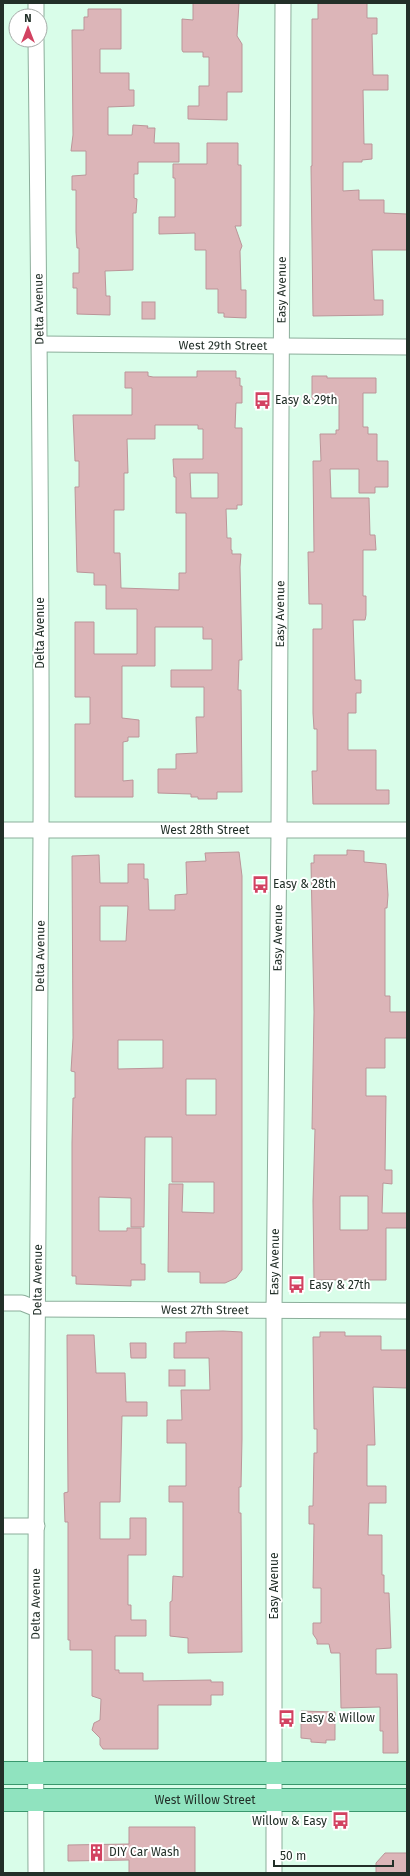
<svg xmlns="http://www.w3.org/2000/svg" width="410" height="1876" font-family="'Fira Sans',sans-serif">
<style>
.building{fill:#dcb5b8;stroke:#bb9599;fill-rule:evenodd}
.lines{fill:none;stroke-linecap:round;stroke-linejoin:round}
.street-casing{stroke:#8cae9b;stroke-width:17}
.primary-casing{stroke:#39986e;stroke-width:24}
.street{stroke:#fff;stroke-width:15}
.primary{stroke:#90e3bf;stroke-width:22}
.labels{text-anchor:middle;stroke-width:4;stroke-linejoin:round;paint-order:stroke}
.street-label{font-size:12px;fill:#222f28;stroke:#fff}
.poi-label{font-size:12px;fill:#222f28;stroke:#fff;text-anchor:start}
</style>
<rect width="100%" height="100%" fill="#d9fde9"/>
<!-- building -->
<g class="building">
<path d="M 193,3 L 239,3 L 237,36 L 242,44 L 242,92 L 227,92 L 227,120 L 188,119 L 188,106 L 199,106 L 199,86 L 209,86 L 209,57 L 203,57 L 203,52 L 183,52 L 182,50 L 182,19 L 193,20 Z"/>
<path d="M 318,3 L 367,3 L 367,18 L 377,18 L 377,34 L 372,34 L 373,75 L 388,75 L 388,90 L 363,90 L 364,144 L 372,144 L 372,159 L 362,160 L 362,162 L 343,162 L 343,191 L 359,190 L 359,200 L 384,200 L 384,213 L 407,214 L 407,250 L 372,250 L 374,300 L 383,300 L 383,315 L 313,316 L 311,166 L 312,166 L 312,19 L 318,19 Z"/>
<path d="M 88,9 L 121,9 L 121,49 L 100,49 L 100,73 L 129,73 L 129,90 L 134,90 L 134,106 L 108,107 L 108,135 L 132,135 L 133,125 L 148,126 L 147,128 L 155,128 L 154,143 L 179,143 L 179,162 L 138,162 L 138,174 L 134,174 L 134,198 L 137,199 L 136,213 L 133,213 L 133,270 L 105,271 L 106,296 L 110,296 L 110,315 L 77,314 L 77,288 L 73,288 L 73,273 L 79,273 L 79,248 L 77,248 L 76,232 L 76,190 L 72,190 L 72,176 L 86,175 L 86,151 L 71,151 L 73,135 L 72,30 L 84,30 L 84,17 L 88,17 Z"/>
<path d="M 207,143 L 238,143 L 238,165 L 241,165 L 241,226 L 235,226 L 242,246 L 240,251 L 241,290 L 246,290 L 246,318 L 224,317 L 224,313 L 218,313 L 218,289 L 206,289 L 206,250 L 195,250 L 195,233 L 159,234 L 159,217 L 175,217 L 175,178 L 173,178 L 173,164 L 207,164 Z"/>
<rect x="142" y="302" width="13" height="17"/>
<path d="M 197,371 L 236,371 L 236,378 L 240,378 L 240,386 L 242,386 L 242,403 L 236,403 L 235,428 L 242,428 L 242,505 L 237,505 L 237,509 L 226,509 L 227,538 L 231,538 L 231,550 L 232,550 L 232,554 L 241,554 L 240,567 L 242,660 L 239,660 L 238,690 L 241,690 L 242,792 L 217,792 L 217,799 L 198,799 L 198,797 L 191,797 L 191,794 L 158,793 L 158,769 L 176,769 L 176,754 L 197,753 L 196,717 L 204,717 L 204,687 L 171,687 L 171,670 L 212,670 L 212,639 L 203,639 L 203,627 L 155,627 L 155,666 L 122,666 L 122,718 L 139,720 L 139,737 L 128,737 L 128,741 L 123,742 L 123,781 L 133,780 L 133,797 L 75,797 L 75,724 L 90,724 L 90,697 L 75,697 L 75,622 L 94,622 L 94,654 L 137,654 L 137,609 L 106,609 L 106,585 L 94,585 L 94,573 L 77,572 L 75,487 L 79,487 L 79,461 L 75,461 L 73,415 L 132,415 L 132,388 L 125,388 L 125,372 L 148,372 L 148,376 L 153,377 L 197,377 ZM 155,425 L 198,425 L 198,429 L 203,429 L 203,459 L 173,459 L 174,477 L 176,477 L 176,513 L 186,513 L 186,573 L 179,573 L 179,590 L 121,588 L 120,553 L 114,553 L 114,510 L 124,510 L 124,473 L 128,473 L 127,439 L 155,439 ZM 190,473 L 218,473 L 218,498 L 191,498 Z"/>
<path d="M 312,376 L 327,376 L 327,378 L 376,378 L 376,393 L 363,393 L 363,427 L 368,427 L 368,434 L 377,434 L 377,461 L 388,461 L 388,487 L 375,487 L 375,493 L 359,493 L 359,469 L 330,469 L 331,498 L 369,498 L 370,535 L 375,535 L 376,550 L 363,550 L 363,596 L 366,596 L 366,615 L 365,620 L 353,620 L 355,680 L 361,680 L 361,693 L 356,693 L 356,713 L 348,713 L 348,750 L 376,750 L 376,790 L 389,790 L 389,804 L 313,804 L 312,771 L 317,771 L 317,729 L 314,729 L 313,713 L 313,629 L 322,629 L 322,604 L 309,604 L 308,552 L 314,552 L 313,461 L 321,461 L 320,434 L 336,434 L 336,430 L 339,430 L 339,399 L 312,399 Z"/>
<path d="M 347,850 L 364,851 L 364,862 L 386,864 L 388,895 L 387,908 L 385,908 L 385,996 L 390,996 L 390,1012 L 407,1012 L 407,1038 L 385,1038 L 385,1068 L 366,1068 L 366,1096 L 386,1096 L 385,1170 L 392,1170 L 392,1184 L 383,1183 L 382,1213 L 407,1213 L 407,1228 L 386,1228 L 386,1280 L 314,1280 L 313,1201 L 315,1129 L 312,1129 L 314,1012 L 311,863 L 314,863 L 314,855 L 347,855 ZM 340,1196 L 368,1196 L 368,1230 L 340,1230 Z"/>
<path d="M 239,852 L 242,876 L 242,1270 L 236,1278 L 225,1283 L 200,1283 L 200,1272 L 168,1272 L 169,1184 L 183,1184 L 182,1212 L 214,1213 L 214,1182 L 172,1182 L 172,1137 L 145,1137 L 144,1227 L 131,1227 L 131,1198 L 99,1197 L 99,1231 L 127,1231 L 127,1228 L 141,1228 L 141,1264 L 145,1264 L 145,1280 L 131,1280 L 131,1286 L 76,1284 L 76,1276 L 72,1276 L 72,1143 L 73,1098 L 75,1098 L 75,1072 L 71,1071 L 73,1038 L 72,856 L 99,855 L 100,883 L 128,883 L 128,864 L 144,864 L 144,879 L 148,879 L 149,910 L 175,910 L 175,895 L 187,894 L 186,862 L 206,861 L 205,853 ZM 100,906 L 128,906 L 126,941 L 100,941 ZM 118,1040 L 163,1040 L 163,1068 L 118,1069 ZM 186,1079 L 216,1079 L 216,1115 L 186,1115 Z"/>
<path d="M 223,1331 L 242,1332 L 242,1439 L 241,1487 L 239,1487 L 239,1513 L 241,1513 L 242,1652 L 188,1653 L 188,1638 L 170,1636 L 170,1602 L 172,1601 L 173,1576 L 183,1577 L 183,1502 L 169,1502 L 169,1486 L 186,1486 L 186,1443 L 167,1443 L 167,1420 L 182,1420 L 181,1390 L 210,1390 L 209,1358 L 174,1358 L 174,1343 L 186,1343 L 186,1332 Z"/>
<path d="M 320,1332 L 345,1332 L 345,1336 L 381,1336 L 381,1350 L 407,1350 L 407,1388 L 373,1387 L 375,1445 L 367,1445 L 367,1486 L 386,1486 L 386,1503 L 369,1503 L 368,1535 L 382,1535 L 382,1575 L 384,1575 L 384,1593 L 389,1593 L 391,1648 L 376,1649 L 376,1674 L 397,1674 L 398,1753 L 383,1753 L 383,1731 L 380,1731 L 380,1707 L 341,1708 L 340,1653 L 331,1653 L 329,1644 L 317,1644 L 317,1640 L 313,1634 L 313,1623 L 321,1623 L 321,1588 L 313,1588 L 314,1524 L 309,1524 L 309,1506 L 313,1506 L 314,1453 L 317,1453 L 317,1429 L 314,1429 L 313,1337 L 320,1337 Z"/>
<path d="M 67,1335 L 94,1335 L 96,1373 L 125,1373 L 126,1402 L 147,1402 L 147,1416 L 122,1416 L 120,1502 L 100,1502 L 100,1539 L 130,1539 L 130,1518 L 146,1518 L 146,1555 L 128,1555 L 128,1605 L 131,1605 L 131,1620 L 146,1620 L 146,1636 L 115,1636 L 115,1670 L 119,1670 L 119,1673 L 143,1673 L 143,1681 L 211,1680 L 211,1682 L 223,1682 L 223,1695 L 211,1695 L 211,1705 L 158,1705 L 158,1749 L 103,1749 L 100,1745 L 100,1738 L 92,1730 L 94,1723 L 100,1720 L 101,1699 L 92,1696 L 92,1650 L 70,1650 L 70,1640 L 68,1640 L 68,1522 L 65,1522 L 64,1493 L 68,1492 Z"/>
<path d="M 130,1343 L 146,1343 L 146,1358 L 131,1358 Z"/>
<rect x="169" y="1370" width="16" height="16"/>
<path d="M 301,1711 L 335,1712 L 335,1740 L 326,1740 L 326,1743 L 311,1742 L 311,1739 L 301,1738 Z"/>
<path d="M 129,1827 L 195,1827 L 195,1873 L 129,1873 L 129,1860 L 68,1861 L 68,1845 L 129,1844 Z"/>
<path d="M 385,1853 L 407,1853 L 407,1873 L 376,1873 L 376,1863 Z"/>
</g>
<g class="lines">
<defs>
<g id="street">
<path d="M 36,3 L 36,16"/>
<path id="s1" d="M 40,344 L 407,347"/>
<path id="s2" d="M 3,830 L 407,830"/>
<path id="s3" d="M 3,1303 L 22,1303 L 37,1309 L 407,1311"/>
<path d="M 3,1526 L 37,1526"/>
<path id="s4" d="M 36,1873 C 34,1526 39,1179 41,832 C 42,568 39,304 36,40"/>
<path id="s5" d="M 274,1873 L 274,1311 L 279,830 L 283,3"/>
</g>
<g id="primary">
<path d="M 3,1773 L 407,1773"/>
<path id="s6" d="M 3,1800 L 407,1800"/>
</g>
</defs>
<!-- street casing -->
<use href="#street" class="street-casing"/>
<!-- primary casing -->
<use href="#primary" class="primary-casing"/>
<!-- street -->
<use href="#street" class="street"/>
<!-- primary -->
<use href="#primary" class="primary"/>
</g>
<!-- icons -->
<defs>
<symbol id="bus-bare" viewBox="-9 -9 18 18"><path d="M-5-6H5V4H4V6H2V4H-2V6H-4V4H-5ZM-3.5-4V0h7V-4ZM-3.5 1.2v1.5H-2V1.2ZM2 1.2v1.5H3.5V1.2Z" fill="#d24261" stroke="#fff" stroke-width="2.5" paint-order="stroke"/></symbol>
<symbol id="building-bare" viewBox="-9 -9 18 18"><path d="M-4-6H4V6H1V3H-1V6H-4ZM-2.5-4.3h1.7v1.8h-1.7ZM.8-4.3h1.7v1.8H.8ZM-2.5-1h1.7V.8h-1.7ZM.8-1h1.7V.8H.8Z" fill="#d24261" stroke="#fff" stroke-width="2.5" paint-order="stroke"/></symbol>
</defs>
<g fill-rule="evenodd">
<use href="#bus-bare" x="250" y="388" width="25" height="25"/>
<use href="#bus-bare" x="248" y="872" width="25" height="25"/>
<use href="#bus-bare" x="284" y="1272" width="25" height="25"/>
<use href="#bus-bare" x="274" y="1706" width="25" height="25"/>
<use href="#bus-bare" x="328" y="1808" width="25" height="25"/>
<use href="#building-bare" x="84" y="1840" width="25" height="25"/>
</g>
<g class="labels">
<!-- street labels -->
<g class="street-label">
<text dy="4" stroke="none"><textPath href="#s5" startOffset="1583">Easy Avenue</textPath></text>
<text transform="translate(39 309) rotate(-91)" y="4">Delta Avenue</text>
<text dy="4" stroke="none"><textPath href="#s1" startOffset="183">West 29th Street</textPath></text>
<text dy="4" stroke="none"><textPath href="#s5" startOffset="1259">Easy Avenue</textPath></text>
<text transform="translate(40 633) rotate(-90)" y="4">Delta Avenue</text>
<text dy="4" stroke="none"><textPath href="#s2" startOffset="202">West 28th Street</textPath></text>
<text dy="4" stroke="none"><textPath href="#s5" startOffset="935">Easy Avenue</textPath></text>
<text dy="4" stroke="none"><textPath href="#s4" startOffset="917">Delta Avenue</textPath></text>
<text dy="4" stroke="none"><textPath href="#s5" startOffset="611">Easy Avenue</textPath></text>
<text dy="4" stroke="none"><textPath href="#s4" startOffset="593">Delta Avenue</textPath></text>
<text dy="4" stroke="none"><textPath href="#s3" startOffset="203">West 27th Street</textPath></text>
<text transform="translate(274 1586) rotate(-90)" y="4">Easy Avenue</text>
<text dy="4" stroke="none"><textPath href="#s4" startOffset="269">Delta Avenue</textPath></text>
<text dy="4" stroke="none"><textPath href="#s6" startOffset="202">West Willow Street</textPath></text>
</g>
<!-- poi labels -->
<g class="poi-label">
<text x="275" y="404">Easy &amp; 29th</text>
<text x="273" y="888">Easy &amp; 28th</text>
<text x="309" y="1289">Easy &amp; 27th</text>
<text x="300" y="1722">Easy &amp; Willow</text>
<text x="327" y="1825" text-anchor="end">Willow &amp; Easy</text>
<text x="109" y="1856">DIY Car Wash</text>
</g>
</g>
<!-- border -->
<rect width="410" height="1876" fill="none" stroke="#222f28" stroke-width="8"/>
<!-- north arrow -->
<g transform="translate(28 28)"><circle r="19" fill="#ffffff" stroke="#a7aca9"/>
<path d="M0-3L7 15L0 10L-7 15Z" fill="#d24261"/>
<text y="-6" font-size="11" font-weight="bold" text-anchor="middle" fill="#222f28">N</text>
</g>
<!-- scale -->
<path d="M274 1860v6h119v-6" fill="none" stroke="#222f28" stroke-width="2"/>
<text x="280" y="1860" font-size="12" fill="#222f28" stroke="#ffffff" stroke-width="3" paint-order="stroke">50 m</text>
</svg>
